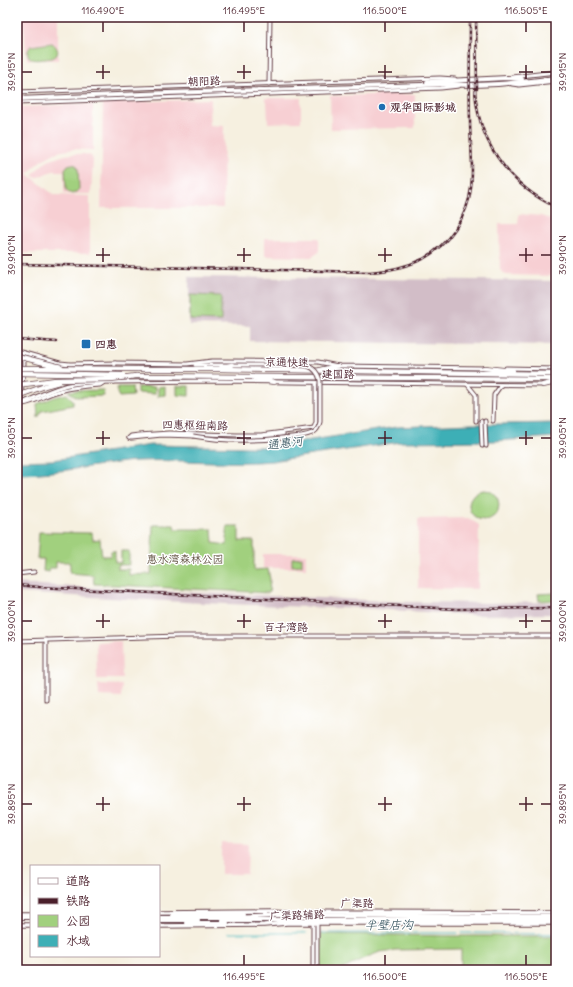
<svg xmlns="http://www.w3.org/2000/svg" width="573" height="987" font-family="Delius,'LXGW WenKai TC',sans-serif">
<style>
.built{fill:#f7cfd3}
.industrial{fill:#d2bdc7}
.green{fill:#a1d07e;stroke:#767854}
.water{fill:#3eafb6;stroke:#446770}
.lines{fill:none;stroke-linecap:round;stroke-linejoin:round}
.stream{stroke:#3eafb6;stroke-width:1}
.tertiary-casing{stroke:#643e46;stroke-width:5}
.secondary-casing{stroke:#643e46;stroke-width:5}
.primary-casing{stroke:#643e46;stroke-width:5.5}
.trunk-casing{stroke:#643e46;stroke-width:6}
.motorway-casing{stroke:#643e46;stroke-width:6}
.tertiary{stroke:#fff;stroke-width:3}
.secondary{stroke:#fff;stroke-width:3}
.primary{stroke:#fff;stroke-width:3.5}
.trunk{stroke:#fff;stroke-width:4}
.motorway{stroke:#fff;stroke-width:4.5}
.rail-casing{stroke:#4a1f2b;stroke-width:2.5}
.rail{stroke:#fff;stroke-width:1;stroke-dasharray:3;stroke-linecap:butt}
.secondary-bridge-casing{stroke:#643e46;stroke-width:5;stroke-linecap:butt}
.motorway-bridge-casing{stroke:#643e46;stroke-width:6;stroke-linecap:butt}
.secondary-bridge{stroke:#fff;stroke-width:3}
.motorway-bridge{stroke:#fff;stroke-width:4.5}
.ticks{fill:none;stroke:#4a1f2b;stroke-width:1.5}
.poi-dot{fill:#1f6fb2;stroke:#fff;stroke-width:1.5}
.labels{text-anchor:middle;stroke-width:3;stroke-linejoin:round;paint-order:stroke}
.street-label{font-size:11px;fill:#4a1f2b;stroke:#fff}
.poi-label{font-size:11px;font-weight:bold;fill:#4a1f2b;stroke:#fff;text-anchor:start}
.park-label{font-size:11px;fill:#645444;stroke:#fff}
.water-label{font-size:12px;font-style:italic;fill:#45606a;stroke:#fff}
.neatline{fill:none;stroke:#4a1f2b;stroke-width:1.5}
.ticks-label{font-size:10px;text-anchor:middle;fill:#4a1f2b}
</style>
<rect width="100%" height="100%" fill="#fff"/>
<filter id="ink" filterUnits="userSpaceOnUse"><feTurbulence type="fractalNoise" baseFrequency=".025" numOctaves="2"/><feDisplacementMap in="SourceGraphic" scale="8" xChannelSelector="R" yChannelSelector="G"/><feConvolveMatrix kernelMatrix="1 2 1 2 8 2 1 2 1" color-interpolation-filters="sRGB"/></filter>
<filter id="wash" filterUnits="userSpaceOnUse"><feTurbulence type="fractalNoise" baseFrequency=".012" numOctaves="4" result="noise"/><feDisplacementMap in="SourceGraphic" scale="16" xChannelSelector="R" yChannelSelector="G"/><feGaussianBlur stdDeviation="0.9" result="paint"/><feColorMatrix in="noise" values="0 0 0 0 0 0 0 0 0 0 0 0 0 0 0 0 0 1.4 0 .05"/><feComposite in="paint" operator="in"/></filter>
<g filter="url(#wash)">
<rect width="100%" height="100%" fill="#f6f0e0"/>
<!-- built -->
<g class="built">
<path d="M 23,17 L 58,17 L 58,60 L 27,60 Z"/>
<path d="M 415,94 L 415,128 L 331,129 L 330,96 Z"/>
<path d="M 265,98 L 301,98 L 301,122 L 268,123 L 267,101 L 265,101 Z"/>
<path d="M 211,99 L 210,125 L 224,126 L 223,208 L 101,208 L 103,103 Z"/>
<path d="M 93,104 L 93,150 L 74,149 L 57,152 L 42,160 L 36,165 L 28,174 L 54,195 L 90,196 L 90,253 L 17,253 L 17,107 Z"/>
<path d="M 74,154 L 84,154 L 89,155 L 92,157 L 93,160 L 91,194 L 64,194 L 64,171 L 53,171 L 47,173 L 36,178 L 32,175 L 43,164 L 50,160 L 65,155 Z"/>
<path d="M 519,214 L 541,216 L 556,221 L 556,276 L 506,275 L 500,270 L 499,224 L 518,224 Z"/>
<path d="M 265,238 L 319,238 L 319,252 L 312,257 L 265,256 Z"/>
<path d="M 468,518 L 479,525 L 478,589 L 418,588 L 418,519 Z"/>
<rect x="263" y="554" width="43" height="14"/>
<path d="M 121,641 L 122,679 L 97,679 L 96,642 Z"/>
<path d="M 98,684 L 122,685 L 121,697 L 99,696 Z"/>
<path d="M 221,843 L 248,844 L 247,874 L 221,874 Z"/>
</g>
<!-- industrial -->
<g class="industrial">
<path d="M 189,277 L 556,281 L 556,345 L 250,341 L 250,326 L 189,325 Z"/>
<path d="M 17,583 L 40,585 L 203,593 L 413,602 L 487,603 L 556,602 L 556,614 L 474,615 L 340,607 L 340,608 L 333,608 L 202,603 L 17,593 Z"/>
</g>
<!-- green -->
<g class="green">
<path d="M 52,43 C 58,47 61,55 52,58 C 50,59 48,58 46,59 C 40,59 31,62 28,55 C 27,51 29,48 31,46 Z"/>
<path d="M 72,164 L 76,165 L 78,169 L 79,189 L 76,192 L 72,194 L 68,192 L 66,189 L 65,169 L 68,165 Z"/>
<path d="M 190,295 L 221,296 L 221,321 L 190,320 Z"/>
<path d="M 165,386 L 165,395 L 157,396 L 158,394 L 158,387 Z"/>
<path d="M 177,386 L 189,386 L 189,396 L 177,395 Z"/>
<path d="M 117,387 L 132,387 L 133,396 L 119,397 L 117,393 Z"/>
<path d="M 137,387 L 155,387 L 155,394 L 137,393 Z"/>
<path d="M 103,390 L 104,396 L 76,397 L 68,391 Z"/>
<path d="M 67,394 L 73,400 L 73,405 L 42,411 L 38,418 L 37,404 L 55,397 Z"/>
<circle cx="484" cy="505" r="15"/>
<path d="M 153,525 L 174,525 L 175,529 L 212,529 L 213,543 L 227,545 L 227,526 L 239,526 L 239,541 L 254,541 L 254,570 L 268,569 L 270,579 L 269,593 L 94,584 L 93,575 L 70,573 L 70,562 L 56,562 L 56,568 L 49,568 L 49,572 L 43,571 L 44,559 L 37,559 L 39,532 L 92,533 L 93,540 L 100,539 L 102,556 L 111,556 L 111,551 L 115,551 L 115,562 L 121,563 L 121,551 L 129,551 L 129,565 L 118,565 L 118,569 L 129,569 L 129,575 L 151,574 Z"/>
<path d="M 302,557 L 302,565 L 292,566 L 292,558 Z"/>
<path d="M 556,593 L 556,600 L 539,601 L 538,594 Z"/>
<path d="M 320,934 L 462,936 L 556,936 L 556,970 L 461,970 L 461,949 L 395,950 L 380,952 L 362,959 L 342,970 L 320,970 Z"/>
</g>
<!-- water -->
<path class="water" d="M 556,423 L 556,437 L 495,441 L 400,442 L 272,461 C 227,465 182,459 138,461 C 126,461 114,464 102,465 C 73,469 46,474 17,474 L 17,461 L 53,460 L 150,445 L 250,447 L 265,447 L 397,427 L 472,424 L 502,424 Z"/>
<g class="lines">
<!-- stream -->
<g class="stream">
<path d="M 228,933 L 306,933"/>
<path d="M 321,933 L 458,933"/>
<path d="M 462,933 L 556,934"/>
</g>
</g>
</g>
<g filter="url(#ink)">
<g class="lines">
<defs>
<g id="tertiary">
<path d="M 512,77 L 556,72"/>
<path d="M 269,84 L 270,17"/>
<path d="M 512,84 L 519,85 L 556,81"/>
<path d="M 17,92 L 440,78 L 455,79"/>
<path d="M 17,103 L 441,88 L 459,86"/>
<path d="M 17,351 L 60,363 L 70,364 L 115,363 L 114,376"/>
<path d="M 467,384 L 476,395 L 476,421"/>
<path d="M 17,402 L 21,397 L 24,363 L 23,357"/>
<path d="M 23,404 C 36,402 46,394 59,391 C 72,387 86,386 100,385 L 103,383"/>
<path d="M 17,405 C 36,398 53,387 73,384 C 87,382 101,382 114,382 L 114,381"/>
<path d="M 481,421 L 482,446"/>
<path d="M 485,421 L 486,446"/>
<path d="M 493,421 L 494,395 L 501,385"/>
<path d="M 314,428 L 316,422 L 316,383"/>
<path d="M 241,437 L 263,437 L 283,434"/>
<path d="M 129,438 L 131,436 L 139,435 L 169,433 L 237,435 L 261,435 L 314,428"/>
<path d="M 129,438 L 132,438 L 162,435 L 195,436"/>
<path d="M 17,574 L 34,572"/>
<path d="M 17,641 L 179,636 L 556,636"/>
<path d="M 46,700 L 46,640"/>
</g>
<g id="secondary">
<path d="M 115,363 L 187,364 L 212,361 L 227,361 L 318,362 L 338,366 L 484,368"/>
<path d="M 195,365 L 283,365"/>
<path d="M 506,368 L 556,369"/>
<path d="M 114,382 L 211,381 L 544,385"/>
<path d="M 313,970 L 313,923"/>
<path d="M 317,970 L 317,923"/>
</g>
<g id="primary">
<path d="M 159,912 L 272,911 L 288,912 L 556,913"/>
<path d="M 17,914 L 31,914"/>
<path d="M 17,925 L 31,925"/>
<path d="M 159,926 L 264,925 L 287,923 L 556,923"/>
</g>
<g id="trunk">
<path d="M 427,82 L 507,78 L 522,79"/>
<path d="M 17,99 L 167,93 L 452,84 C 487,87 521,82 556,78"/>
<path d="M 172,914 L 243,914"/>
<path d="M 17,917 L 31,917"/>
<path d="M 159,917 L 227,917 L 278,915 L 556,917"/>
<path d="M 159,920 L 198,920"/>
<path d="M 222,920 L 556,920"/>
<path d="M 186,923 L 227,923"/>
</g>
<g id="motorway">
<path d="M 221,368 L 232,365"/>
<path d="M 484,368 L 513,371"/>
<path d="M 137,369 L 218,369 L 556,374"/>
<path d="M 320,370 L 338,366"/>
<path d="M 136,376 L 556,379"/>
<path d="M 254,378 L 274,382"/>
<path d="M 543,385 L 556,382"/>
</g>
</defs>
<!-- tertiary casing -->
<use href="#tertiary" class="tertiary-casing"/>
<!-- secondary casing -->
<use href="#secondary" class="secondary-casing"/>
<!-- primary casing -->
<use href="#primary" class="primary-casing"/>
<!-- trunk casing -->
<use href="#trunk" class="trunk-casing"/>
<!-- motorway casing -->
<use href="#motorway" class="motorway-casing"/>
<!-- tertiary -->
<use href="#tertiary" class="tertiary"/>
<!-- secondary -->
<use href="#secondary" class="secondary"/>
<!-- primary -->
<use href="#primary" class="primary"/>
<!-- trunk -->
<use href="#trunk" class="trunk"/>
<!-- motorway -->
<use href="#motorway" class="motorway"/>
<defs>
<g id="rail">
<path d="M 476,17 L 477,89"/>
<path d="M 475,84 C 475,138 508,185 556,207"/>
<path d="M 17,264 L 370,272 C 389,271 406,267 423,259 C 448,245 468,216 471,188 C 474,166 470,143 470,121 C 469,86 470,52 470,17"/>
<path d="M 17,339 L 57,342"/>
<path d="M 17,585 L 39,587 L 457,609 L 556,608"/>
</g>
</defs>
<!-- rail casing -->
<use href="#rail" class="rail-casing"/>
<!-- rail -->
<use href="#rail" class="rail"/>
<defs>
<path id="secondary-bridge" d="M 193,436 C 226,442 259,441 292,437 C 299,436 308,436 314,432 C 318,430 319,426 320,422 L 320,380 C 315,361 298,365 283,365"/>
<g id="motorway-bridge">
<path d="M 17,356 L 61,367"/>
<path d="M 17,368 L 137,369"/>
<path d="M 17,373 L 123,375"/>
<path d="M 17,385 L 56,380 L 111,379 L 136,376"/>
<path d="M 17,396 L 48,385 L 59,382"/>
</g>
</defs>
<!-- secondary-bridge casing -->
<use href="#secondary-bridge" class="secondary-bridge-casing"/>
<!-- motorway-bridge casing -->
<use href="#motorway-bridge" class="motorway-bridge-casing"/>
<!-- secondary-bridge -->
<use href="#secondary-bridge" class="secondary-bridge"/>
<!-- motorway-bridge -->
<use href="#motorway-bridge" class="motorway-bridge"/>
</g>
</g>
<!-- ticks -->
<path class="ticks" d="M 103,22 L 103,32M 244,22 L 244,32M 385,22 L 385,32M 526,22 L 526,32M 103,65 L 103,79M 244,65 L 244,79M 385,65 L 385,79M 526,65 L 526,79M 22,72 L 32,72M 96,72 L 110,72M 237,72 L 251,72M 378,72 L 392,72M 519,72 L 533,72M 541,72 L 551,72M 103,248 L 103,262M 244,248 L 244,262M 385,248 L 385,262M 526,248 L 526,262M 22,255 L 32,255M 96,255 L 110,255M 237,255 L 251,255M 378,255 L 392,255M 519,255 L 533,255M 541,255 L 551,255M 103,431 L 103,445M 244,431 L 244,445M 385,431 L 385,445M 526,431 L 526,445M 22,438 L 32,438M 96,438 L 110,438M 237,438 L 251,438M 378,438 L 392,438M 519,438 L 533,438M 541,438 L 551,438M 103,614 L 103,628M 244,614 L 244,628M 385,614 L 385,628M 526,614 L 526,628M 22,621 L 32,621M 96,621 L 110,621M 237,621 L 251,621M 378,621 L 392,621M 519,621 L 533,621M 541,621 L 551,621M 103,797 L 103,811M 244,797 L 244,811M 385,797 L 385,811M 526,797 L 526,811M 22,804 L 32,804M 96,804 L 110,804M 237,804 L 251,804M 378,804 L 392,804M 519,804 L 533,804M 541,804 L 551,804M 244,955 L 244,965M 385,955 L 385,965M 526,955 L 526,965"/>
<!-- markers -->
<g class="poi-dot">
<circle cx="382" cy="107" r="4"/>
<rect x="81" y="339" width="10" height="10" rx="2"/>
</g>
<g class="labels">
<!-- street labels -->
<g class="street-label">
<text transform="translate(204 81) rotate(-2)" y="4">朝阳路</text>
<text transform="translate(287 362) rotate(1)" y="4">京通快速</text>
<text transform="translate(338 374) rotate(1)" y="4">建国路</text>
<text transform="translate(195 425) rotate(1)" y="4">四惠枢纽南路</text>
<text x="286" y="631">百子湾路</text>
<text x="357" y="907">广渠路</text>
<text transform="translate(297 915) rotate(-2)" y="4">广渠路辅路</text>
</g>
<!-- poi labels -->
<g class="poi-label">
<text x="390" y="111">观华国际影城</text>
<text x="95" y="348">四惠</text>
</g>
<!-- park labels -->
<g class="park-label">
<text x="185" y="563">惠水湾森林公园</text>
</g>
<!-- water labels -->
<g class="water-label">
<text transform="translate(285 443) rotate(-7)" y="4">通惠河</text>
<text x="389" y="929">半壁店沟</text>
</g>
</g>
<!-- margin -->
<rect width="573" height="987" fill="none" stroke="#fff" stroke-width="44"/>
<!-- legend -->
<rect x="30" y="865" width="130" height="92" fill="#ffffff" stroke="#b7a5aa"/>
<rect x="38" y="878" width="20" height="6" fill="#ffffff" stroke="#b7a5aa"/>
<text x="66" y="885" font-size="12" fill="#4a1f2b">道路</text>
<rect x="38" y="898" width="20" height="6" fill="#4a1f2b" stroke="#b7a5aa"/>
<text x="66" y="905" font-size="12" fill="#4a1f2b">铁路</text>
<rect x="38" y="915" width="20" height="12" fill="#a1d07e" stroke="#b7a5aa"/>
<text x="66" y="925" font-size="12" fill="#4a1f2b">公园</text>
<rect x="38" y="935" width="20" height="12" fill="#3eafb6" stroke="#b7a5aa"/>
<text x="66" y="945" font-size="12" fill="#4a1f2b">水域</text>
<rect x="22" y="22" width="529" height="943" class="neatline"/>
<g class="ticks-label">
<text x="103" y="14">116.490°E</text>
<text x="244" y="14">116.495°E</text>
<text x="385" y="14">116.500°E</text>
<text x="526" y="14">116.505°E</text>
<text transform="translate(11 72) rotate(-90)" y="4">39.915°N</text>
<text transform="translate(562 72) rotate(-90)" y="4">39.915°N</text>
<text transform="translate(11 255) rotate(-90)" y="4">39.910°N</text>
<text transform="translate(562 255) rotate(-90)" y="4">39.910°N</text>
<text transform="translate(11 438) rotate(-90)" y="4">39.905°N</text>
<text transform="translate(562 438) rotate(-90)" y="4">39.905°N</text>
<text transform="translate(11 621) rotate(-90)" y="4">39.900°N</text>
<text transform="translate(562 621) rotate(-90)" y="4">39.900°N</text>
<text transform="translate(11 804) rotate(-90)" y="4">39.895°N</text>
<text transform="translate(562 804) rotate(-90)" y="4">39.895°N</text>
<text x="244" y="980">116.495°E</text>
<text x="385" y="980">116.500°E</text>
<text x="526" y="980">116.505°E</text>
</g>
</svg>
